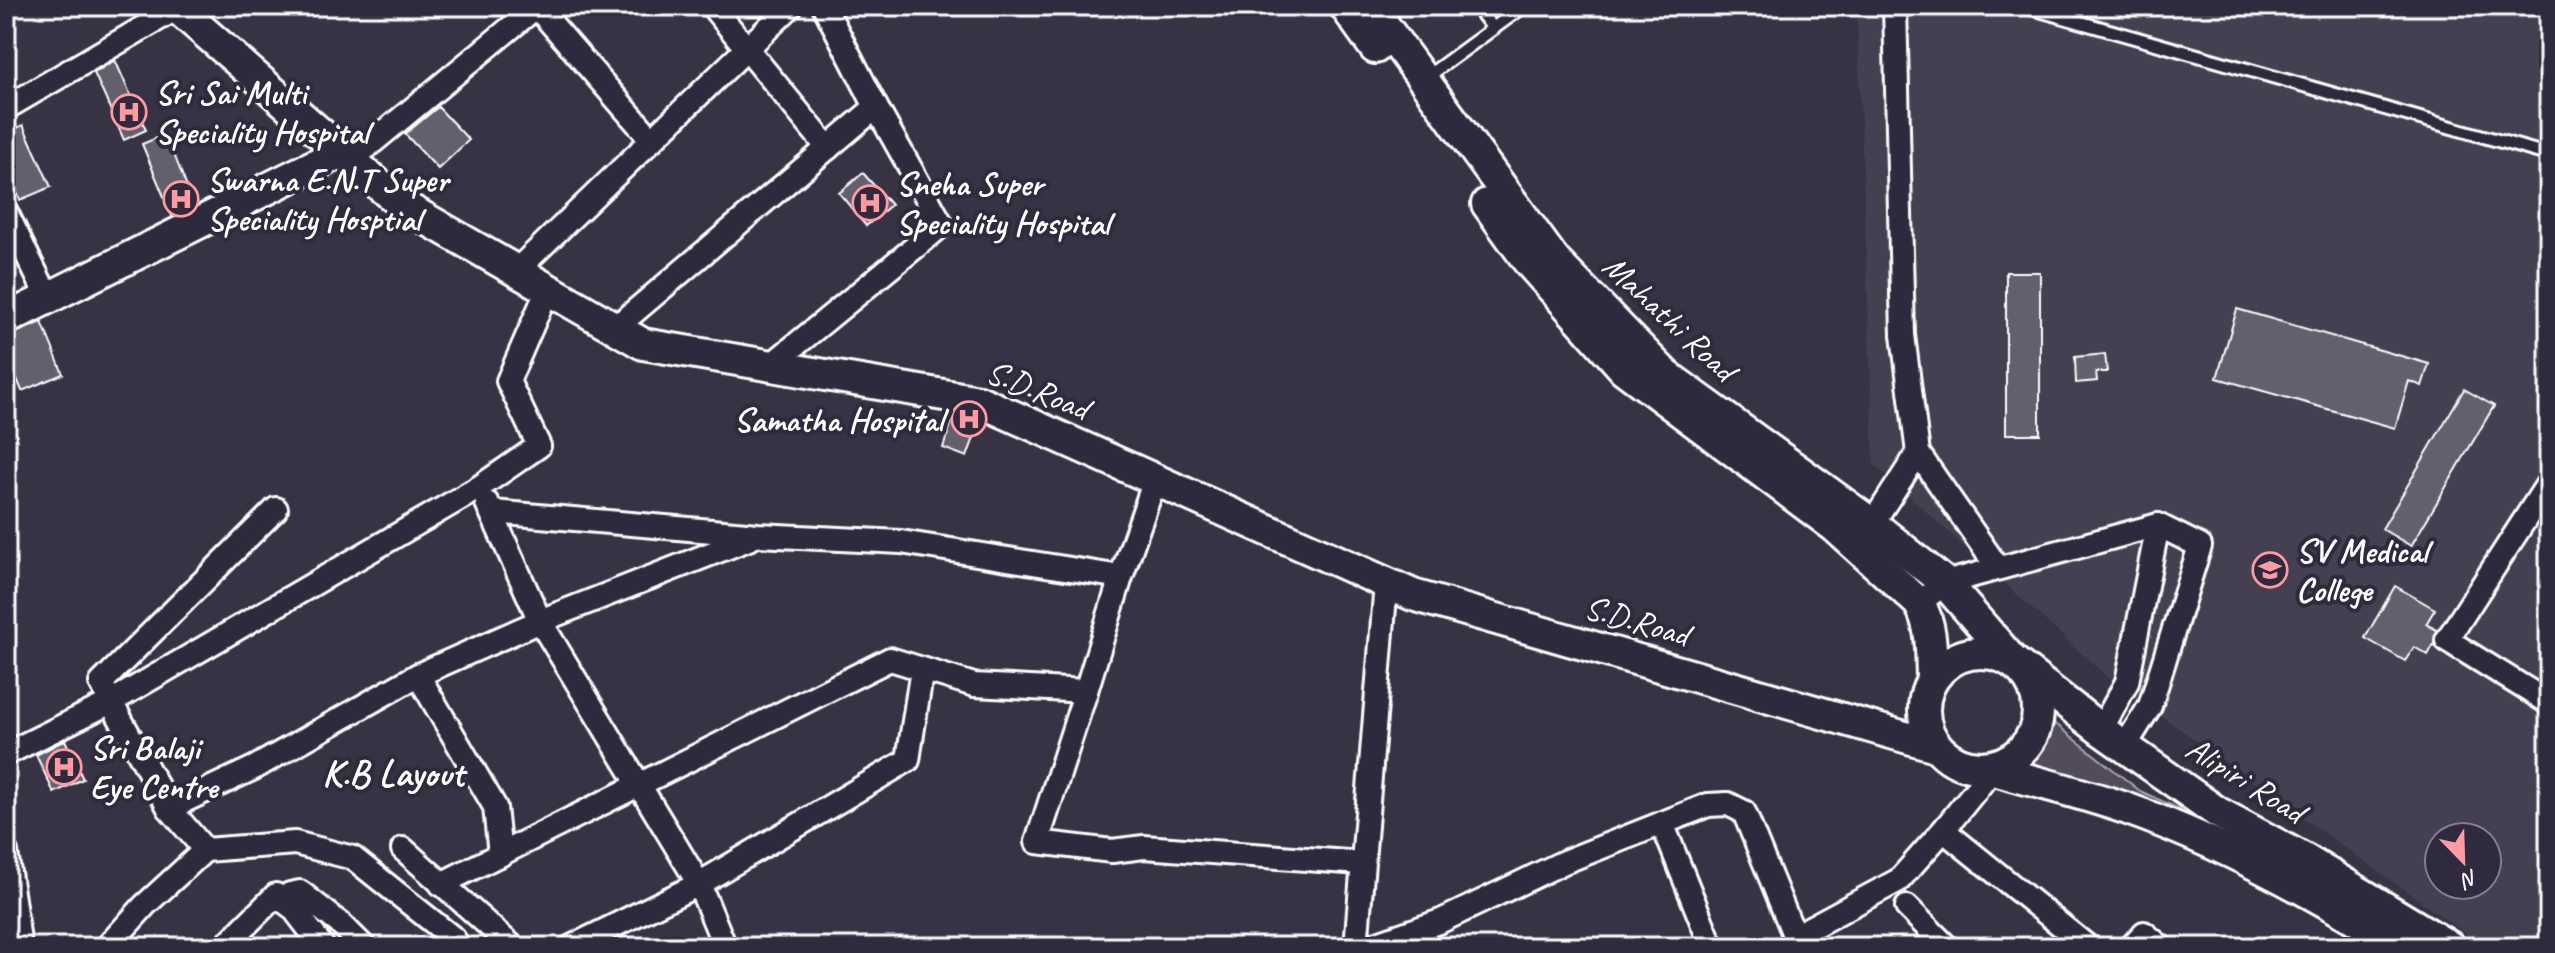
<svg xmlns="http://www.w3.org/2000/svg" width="2555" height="953" font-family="Caveat,sans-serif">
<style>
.built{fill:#444051;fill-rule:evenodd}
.green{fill:#514c5c;stroke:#a8a6ae;stroke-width:2}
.building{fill:#635f6d;stroke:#fff;stroke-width:2}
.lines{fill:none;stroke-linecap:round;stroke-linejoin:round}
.lane-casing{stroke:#fff;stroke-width:17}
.street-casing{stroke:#fff;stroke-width:28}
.secondary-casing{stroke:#fff;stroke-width:36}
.lane{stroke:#2f2a3d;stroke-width:11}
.street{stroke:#2f2a3d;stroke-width:22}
.secondary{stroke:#2f2a3d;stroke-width:30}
.labels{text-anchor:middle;stroke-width:8;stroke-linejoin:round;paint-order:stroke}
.poi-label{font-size:34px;font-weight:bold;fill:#fff;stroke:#2f2a3d;text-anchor:start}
.street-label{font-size:34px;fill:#fff;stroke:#2f2a3d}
.quarter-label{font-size:38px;font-weight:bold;fill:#fff;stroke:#2f2a3d}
</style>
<rect width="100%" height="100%" fill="#373345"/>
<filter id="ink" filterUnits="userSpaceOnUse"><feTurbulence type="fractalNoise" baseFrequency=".0125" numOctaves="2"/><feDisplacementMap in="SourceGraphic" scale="16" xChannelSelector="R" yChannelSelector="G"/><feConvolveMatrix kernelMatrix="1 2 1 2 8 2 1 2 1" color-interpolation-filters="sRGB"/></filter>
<g filter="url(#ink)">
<!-- built -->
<path class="built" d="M 1849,6 L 2549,6 L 2549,947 L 2485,947 L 2309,822 L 2106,676 L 1874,464 L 1857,17 ZM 2439,837 L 2487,837 L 2487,885 L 2439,885 Z"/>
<!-- green -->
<path class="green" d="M 2047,717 L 2140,791 L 2225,830 L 2223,834 L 2024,760 L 2039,738 Z"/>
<!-- building -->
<g class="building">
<path d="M 115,60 L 146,130 L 124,140 L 94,73 Z"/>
<path d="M 438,107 L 469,140 L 438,169 L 405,134 Z"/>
<path d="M 23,125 L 51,187 L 20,200 L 6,167 L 6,133 Z"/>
<path d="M 166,134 L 194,205 L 172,216 L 142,144 Z"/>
<path d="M 863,173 L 891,205 L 866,226 L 839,193 Z"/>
<rect x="2006" y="272" width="34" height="162"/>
<path d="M 2237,309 L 2429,364 L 2422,386 L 2409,381 L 2395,428 L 2217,378 Z"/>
<path d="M 42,322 L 63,374 L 22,391 L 6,352 L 6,337 Z"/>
<path d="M 2105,354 L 2107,372 L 2096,372 L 2097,381 L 2076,383 L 2075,357 Z"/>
<path d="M 2464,389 L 2494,406 L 2411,546 L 2382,529 Z"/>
<path d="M 954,415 L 980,421 L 967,457 L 943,448 Z"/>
<path d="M 2395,586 L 2435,609 L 2426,624 L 2437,630 L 2434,644 L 2428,655 L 2414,647 L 2405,661 L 2365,638 Z"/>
<path d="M 65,740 L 83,779 L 54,793 L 36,755 Z"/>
</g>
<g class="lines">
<defs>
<g id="lane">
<path d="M 1476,6 L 1493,28"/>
<path d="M 2023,6 L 2549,155"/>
<path d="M 1424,79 L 1524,6"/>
</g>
<g id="street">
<path d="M 712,6 L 828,148"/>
<path d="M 1895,6 L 1903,335 L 1918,453 L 1998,568"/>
<path d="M 537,7 L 652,140"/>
<path d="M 6,108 L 177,8"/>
<path d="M 351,160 L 537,6"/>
<path d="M 6,212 L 48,298"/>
<path d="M 516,271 L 791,6"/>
<path d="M 615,328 L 876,107 L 824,6"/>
<path d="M 770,366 L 942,225 L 876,107"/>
<path d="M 2549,482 L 2447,640 L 2549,703"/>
<path d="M 487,503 L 540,621 L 699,884 L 725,947"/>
<path d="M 493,512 L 758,535 L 901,542 L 1121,577 L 1155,480"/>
<path d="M 1872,524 L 1918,453"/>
<path d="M 1919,603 L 1945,583 L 2158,525 L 2200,546 L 2150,706 L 2125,746"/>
<path d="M 418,675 L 495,807 L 500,855"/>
<path d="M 1086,691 L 1037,842 L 1112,851 L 1144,847 L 1361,863"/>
<path d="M 2101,730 L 2127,682 L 2158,525"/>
<path d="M 6,754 L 111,702 L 101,683 L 276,509"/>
<path d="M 1992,770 L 1946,827 L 1948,834 L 2088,947"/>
<path d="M 169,808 L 254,768 L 418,675 L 540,621 L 751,538"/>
<path d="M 1662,823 L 1712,947"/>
<path d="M 403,849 L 513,947"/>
<path d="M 205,850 L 169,808 L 111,702 L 478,488 L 539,446 L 508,381 L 548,289"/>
<path d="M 6,852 L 20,947"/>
<path d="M 441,884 L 890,659 L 974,685 L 1086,691 L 1121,577"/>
<path d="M 283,901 L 290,894 L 300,892 L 342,925 L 364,947"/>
<path d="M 1907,907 L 1947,947"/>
<path d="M 1795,936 L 1899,880 L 1946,827"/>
<path d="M 107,947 L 145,905 L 205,850 L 295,843 L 353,858 L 453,938 L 459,947"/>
<path d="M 224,947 L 276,895 L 293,908 L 323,947"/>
<path d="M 571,947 L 699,884 L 908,760 L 922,669"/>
<path d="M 1356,947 L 1386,583"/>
<path d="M 1366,947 L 1441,921 L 1564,862 L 1708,805 L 1728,804 L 1744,812 L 1799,947"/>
<path d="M 2131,947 L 2144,933 L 2161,947"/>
</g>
<g id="secondary">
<path d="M 175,6 L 402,205 L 643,344 L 979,401 L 1413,595 L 1936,746"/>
<path d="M 1345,6 L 1375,48"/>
<path d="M 1370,6 L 1555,261 L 1666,375 L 1872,524 L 1945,583 L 2012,660 L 2101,730 L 2217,812 L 2304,859 L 2450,947"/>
<path d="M 1487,204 L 1528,261 L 1624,369 L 1834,526 L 1919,603 C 1933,627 1931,652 1932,679"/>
<path d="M 6,319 L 341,152"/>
<circle cx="1981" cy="710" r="57"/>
<path d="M 1984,767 C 2031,781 2079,792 2125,808 C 2221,842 2315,893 2402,947"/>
</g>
</defs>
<!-- lane casing -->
<use href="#lane" class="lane-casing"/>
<!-- street casing -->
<use href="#street" class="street-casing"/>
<!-- secondary casing -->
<use href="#secondary" class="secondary-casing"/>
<!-- lane -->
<use href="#lane" class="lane"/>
<!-- street -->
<use href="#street" class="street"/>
<!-- secondary -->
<use href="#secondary" class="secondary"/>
</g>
</g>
<!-- icons -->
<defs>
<symbol id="hospital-ring" viewBox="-11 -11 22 22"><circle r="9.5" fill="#2f2a3d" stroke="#ff9aa2" stroke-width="1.5"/><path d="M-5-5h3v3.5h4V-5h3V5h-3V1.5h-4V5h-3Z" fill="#ff9aa2"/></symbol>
<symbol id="university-ring" viewBox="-11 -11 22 22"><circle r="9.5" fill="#2f2a3d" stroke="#ff9aa2" stroke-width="1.5"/><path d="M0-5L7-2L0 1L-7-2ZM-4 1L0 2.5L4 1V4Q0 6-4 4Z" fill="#ff9aa2"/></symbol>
</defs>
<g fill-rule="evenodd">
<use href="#hospital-ring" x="109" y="92" width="40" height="40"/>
<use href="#hospital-ring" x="161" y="179" width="40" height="40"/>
<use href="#hospital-ring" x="850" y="183" width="40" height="40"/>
<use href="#hospital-ring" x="949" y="399" width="40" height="40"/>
<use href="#university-ring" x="2250" y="550" width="40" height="40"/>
<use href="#hospital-ring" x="44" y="747" width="40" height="40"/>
</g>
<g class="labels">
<!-- poi labels -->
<g class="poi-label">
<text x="155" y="104">Sri Sai Multi<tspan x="155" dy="39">Speciality Hospital</tspan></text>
<text x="207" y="191">Swarna E.N.T Super<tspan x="207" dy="39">Speciality Hosptial</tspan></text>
<text x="896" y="195">Sneha Super<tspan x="896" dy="39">Speciality Hospital</tspan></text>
<text x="943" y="431" text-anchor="end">Samatha Hospital</text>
<text x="2296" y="562">SV Medical<tspan x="2296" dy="39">College</tspan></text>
<text x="90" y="759">Sri Balaji<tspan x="90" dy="39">Eye Centre</tspan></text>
</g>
<!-- street labels -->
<g class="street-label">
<text transform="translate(1670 317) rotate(43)" y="12">Mahathi Road</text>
<text transform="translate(1038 389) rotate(22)" y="12">S.D.Road</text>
<text transform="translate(1637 620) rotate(16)" y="12">S.D.Road</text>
<text transform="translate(2246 779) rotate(32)" y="12">Alipiri Road</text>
</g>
<!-- quarter labels -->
<g class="quarter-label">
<text x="393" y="786">K.B Layout</text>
</g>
</g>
<!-- margin -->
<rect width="2555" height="953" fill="none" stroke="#2f2a3d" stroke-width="32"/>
<rect x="16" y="16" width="2523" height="921" fill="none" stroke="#fff" stroke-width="3" filter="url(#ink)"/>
<!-- north arrow -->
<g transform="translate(2463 861) rotate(157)"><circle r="38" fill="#2f2a3d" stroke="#827f8b" stroke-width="2"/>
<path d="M0-6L14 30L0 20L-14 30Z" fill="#ff9aa2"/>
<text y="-12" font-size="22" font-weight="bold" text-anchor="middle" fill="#ffffff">N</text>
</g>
</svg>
